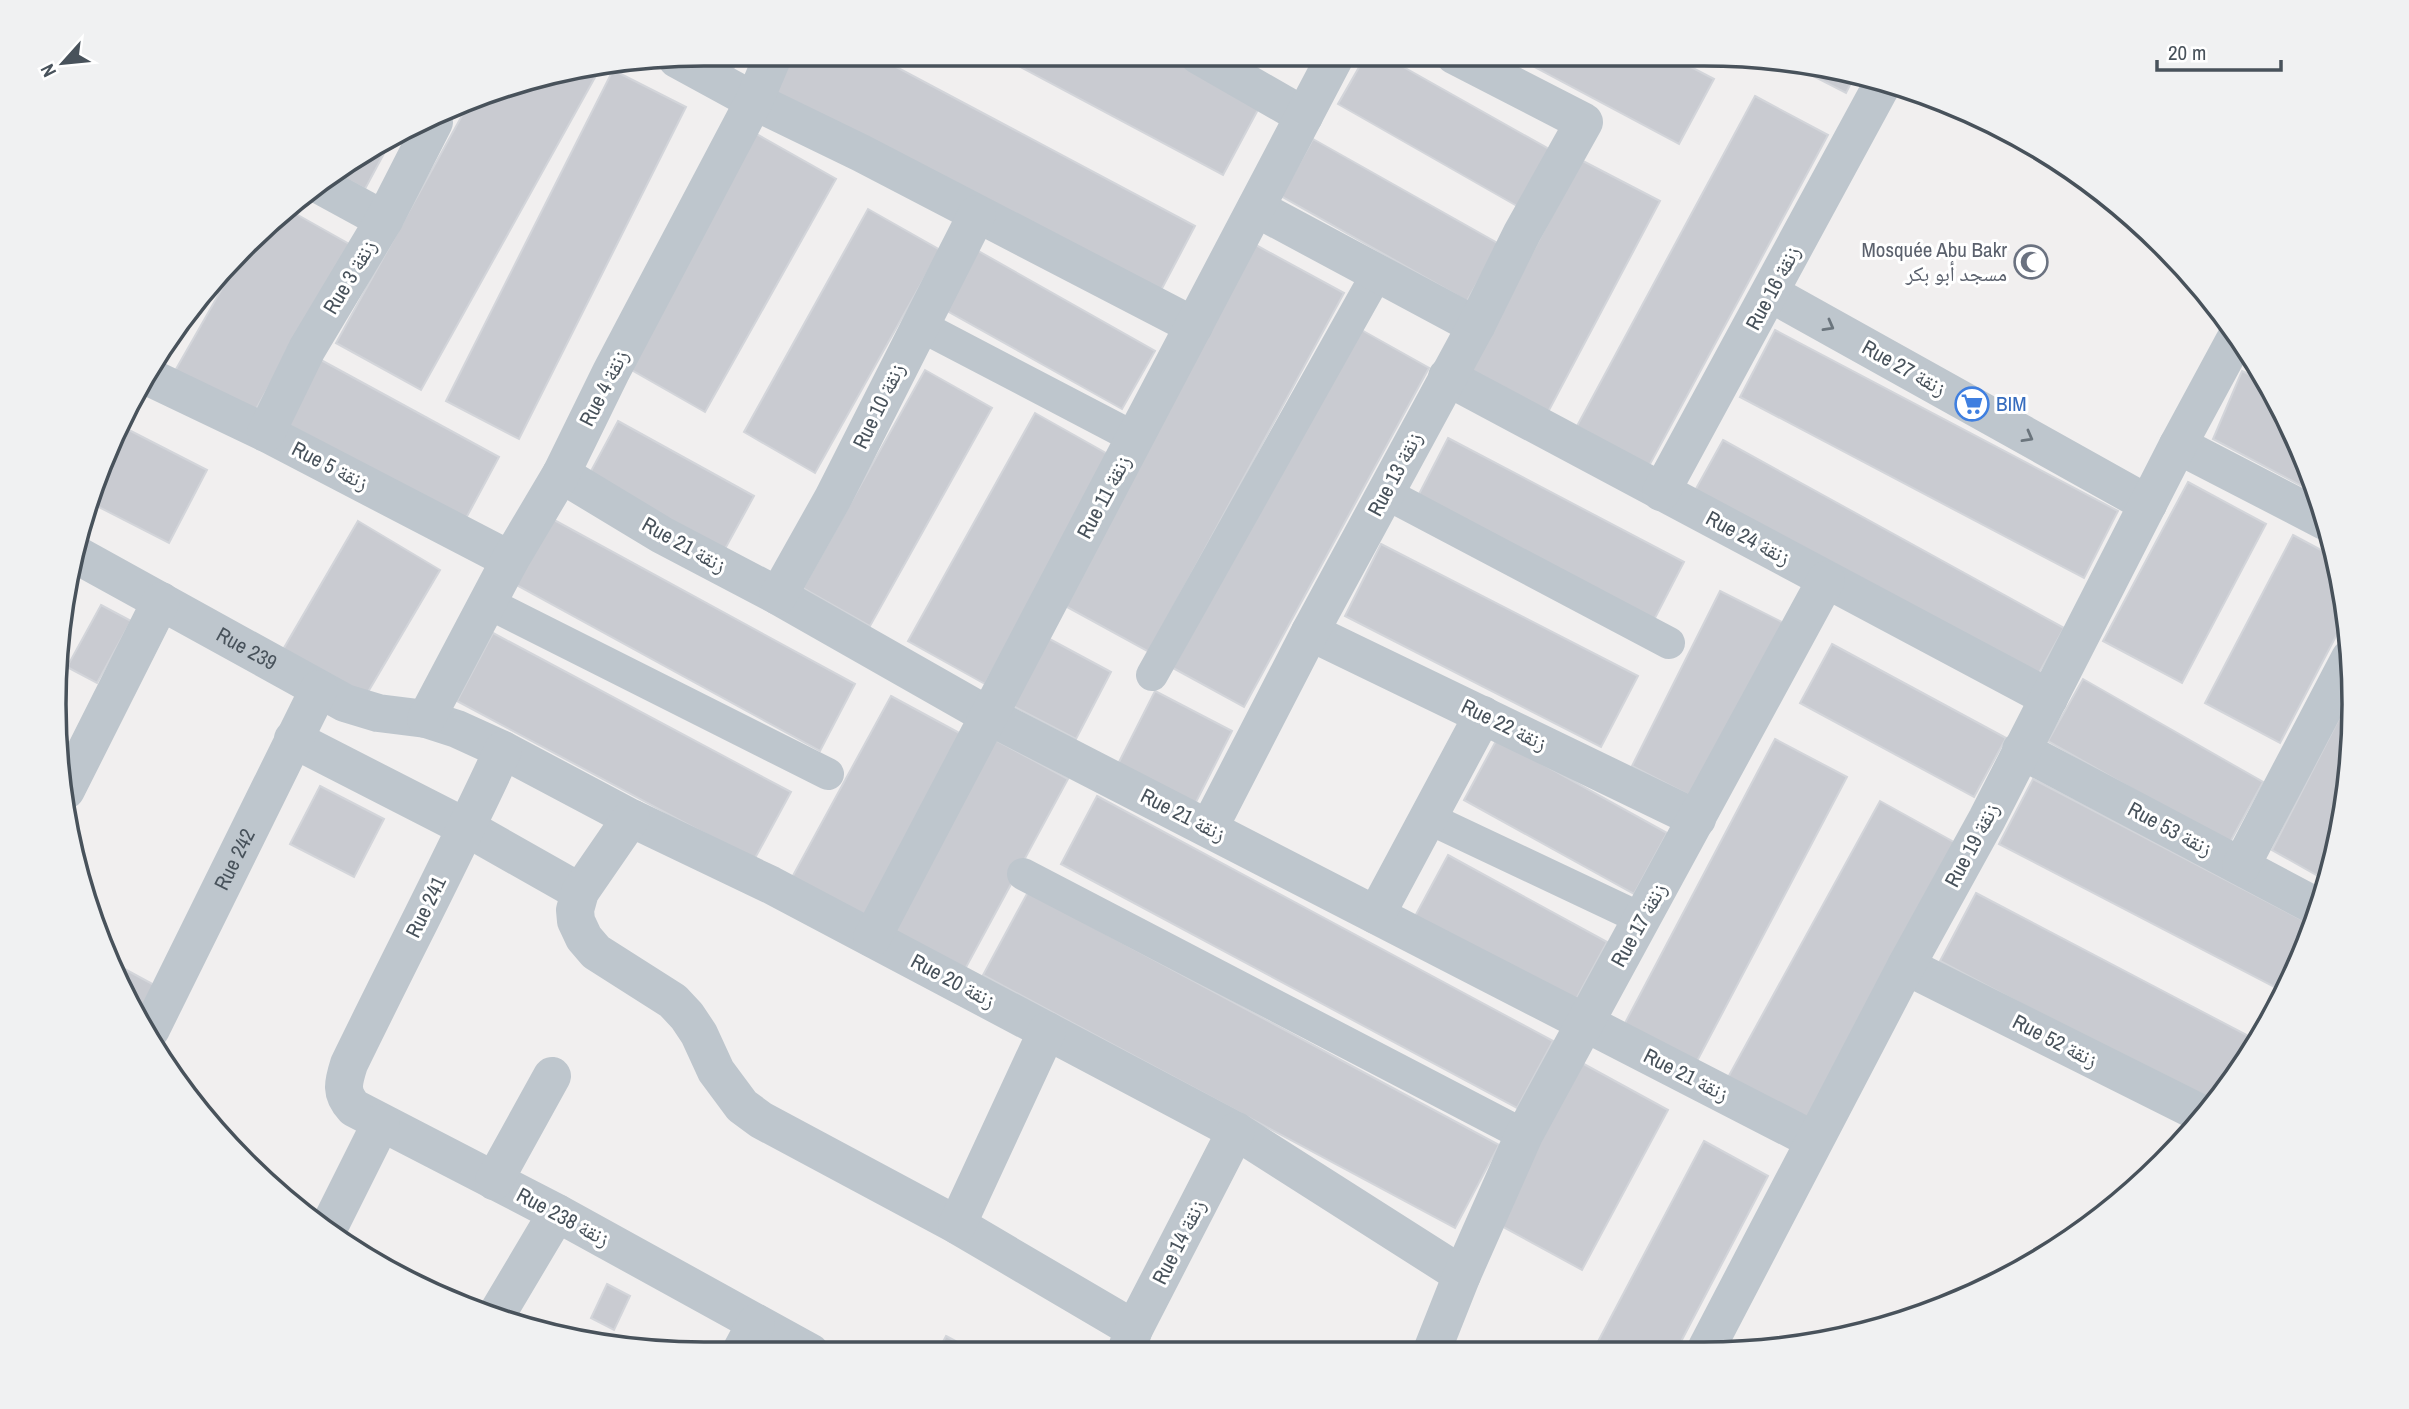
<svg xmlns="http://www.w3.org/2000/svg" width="2409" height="1409" font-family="'Archivo Narrow','Noto Naskh Arabic',sans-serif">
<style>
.building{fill:#c9cbd1;stroke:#d3d5da;stroke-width:2}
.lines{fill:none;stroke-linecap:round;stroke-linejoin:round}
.pedestrian{stroke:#bec6cd;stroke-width:32}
.minor{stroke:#bec6cd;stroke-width:38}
.oneway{stroke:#6b757d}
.labels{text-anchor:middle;stroke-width:6;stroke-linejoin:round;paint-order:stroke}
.worship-label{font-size:21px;fill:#5b616d;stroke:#fff;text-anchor:end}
.street-label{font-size:21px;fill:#48525b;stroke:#fff}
.shop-label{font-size:21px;fill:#366cbe;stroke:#fff;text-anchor:start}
.rim{fill:none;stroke:#48525b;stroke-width:3.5}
</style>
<rect width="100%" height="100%" fill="#f1efef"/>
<!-- building -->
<g class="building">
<path d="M 704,54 L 741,54 L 731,73 Z"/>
<path d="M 779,54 L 872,54 L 1195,226 L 1158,296 L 763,86 Z"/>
<path d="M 998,55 L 1164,55 L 1260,106 L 1223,175 Z"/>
<path d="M 1366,55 L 1382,55 L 1556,153 L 1524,210 L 1338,104 Z"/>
<path d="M 1512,55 L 1670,56 L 1714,79 L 1679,144 Z"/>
<path d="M 1790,64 L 1854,77 L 1846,93 Z"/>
<path d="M 613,70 L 686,107 L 519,439 L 446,401 Z"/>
<path d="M 598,72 L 421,390 L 336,343 L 469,103 L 496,89 Z"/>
<path d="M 1755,96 L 1828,135 L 1649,466 L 1577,426 Z"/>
<path d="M 753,132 L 836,179 L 705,412 L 623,365 Z"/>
<path d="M 1313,139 L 1499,244 L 1467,301 L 1281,196 Z"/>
<path d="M 388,146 L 365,189 L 337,174 Z"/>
<path d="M 1581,160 L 1660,201 L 1547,414 L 1469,373 Z"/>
<path d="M 868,209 L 940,250 L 815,473 L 744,432 Z"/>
<path d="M 289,210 L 349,244 L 250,420 L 172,376 L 232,271 Z"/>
<path d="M 966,244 L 1155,351 L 1122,409 L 933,303 Z"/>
<path d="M 1254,244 L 1344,293 L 1149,652 L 1058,602 Z"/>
<path d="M 1358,328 L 1429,368 L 1244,707 L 1173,668 Z"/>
<path d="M 1775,330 L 2118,511 L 2084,578 L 1740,397 Z"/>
<path d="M 321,360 L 499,457 L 465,520 L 287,424 Z"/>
<path d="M 925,370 L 992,408 L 870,626 L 803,588 Z"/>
<path d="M 2242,371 L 2267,383 L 2305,455 L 2317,494 L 2213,439 Z"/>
<path d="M 1035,413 L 1111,456 L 985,684 L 908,641 Z"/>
<path d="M 618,421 L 754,496 L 720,558 L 584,484 Z"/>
<path d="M 125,428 L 207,470 L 169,543 L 91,503 Z"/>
<path d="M 1448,438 L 1684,562 L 1654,620 L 1418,496 Z"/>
<path d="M 1723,440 L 2064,628 L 2034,682 L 1693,494 Z"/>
<path d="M 2188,482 L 2266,524 L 2182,683 L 2103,641 Z"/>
<path d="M 545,515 L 855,684 L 820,751 L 509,581 Z"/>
<path d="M 358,521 L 440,570 L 362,702 L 281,653 Z"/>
<path d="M 2293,535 L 2336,558 L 2342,577 L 2346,617 L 2280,743 L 2205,703 Z"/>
<path d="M 1381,544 L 1638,676 L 1601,747 L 1345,616 Z"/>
<path d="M 1720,591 L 1786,624 L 1698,800 L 1632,766 Z"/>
<path d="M 101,605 L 131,621 L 97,683 L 67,667 Z"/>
<path d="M 493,633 L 791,792 L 754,860 L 457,701 Z"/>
<path d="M 1044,636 L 1111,672 L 1076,739 L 1009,704 Z"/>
<path d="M 1832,644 L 2006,738 L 1974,797 L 1800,703 Z"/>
<path d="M 2083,679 L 2263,782 L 2229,844 L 2048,741 Z"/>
<path d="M 1155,691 L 1232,731 L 1193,808 L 1116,768 Z"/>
<path d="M 2353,691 L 2355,704 L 2342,831 L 2327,881 L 2272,850 Z"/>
<path d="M 891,696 L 963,735 L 862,921 L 790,881 Z"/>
<path d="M 990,737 L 1068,779 L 964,971 L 886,929 Z"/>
<path d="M 1497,739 L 1667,833 L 1634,894 L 1464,800 Z"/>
<path d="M 1775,739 L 1847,777 L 1696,1063 L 1624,1025 Z"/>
<path d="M 2033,779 L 2314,926 L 2305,953 L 2284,992 L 1999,844 Z"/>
<path d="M 320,786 L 384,819 L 354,877 L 290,844 Z"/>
<path d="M 1097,796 L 1553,1041 L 1517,1108 L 1061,864 Z"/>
<path d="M 1880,801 L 1959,845 L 1805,1125 L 1726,1081 Z"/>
<path d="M 1448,855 L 1607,942 L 1573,1005 L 1414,918 Z"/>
<path d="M 1028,892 L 1499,1145 L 1455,1228 L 983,975 Z"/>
<path d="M 1976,893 L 2258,1041 L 2245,1065 L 2213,1105 L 1940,961 Z"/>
<path d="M 108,960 L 156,986 L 141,1013 Z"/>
<path d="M 1582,1063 L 1668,1110 L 1582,1270 L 1496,1223 Z"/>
<path d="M 1704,1141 L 1768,1176 L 1675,1353 L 1592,1353 Z"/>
<path d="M 607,1284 L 630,1296 L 614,1330 L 591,1318 Z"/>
<path d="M 946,1336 L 978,1353 L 937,1353 Z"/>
</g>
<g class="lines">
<!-- pedestrian -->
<g class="pedestrian">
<path d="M 919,325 L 1135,438"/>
<path d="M 1385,493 L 1669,643"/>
<path d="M 488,603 L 828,774"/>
<path d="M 1152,675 L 1378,272"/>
<path d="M 1428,818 L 1642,919"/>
<path d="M 1023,874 L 1524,1135"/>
</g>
<!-- minor -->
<g class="minor">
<path d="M 1198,55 L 1304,116"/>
<path d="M 677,59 L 754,101 L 861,153 L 1194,326"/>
<path d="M 318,184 L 384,220"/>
<path d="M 1256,208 L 1476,326"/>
<path d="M 1770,293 L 2148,504"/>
<path d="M 149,377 L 266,433 L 510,560"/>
<path d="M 1447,377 L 2049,698"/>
<path d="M 266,433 L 307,349 L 384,220 L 434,122"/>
<path d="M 2178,445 L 2325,521"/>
<path d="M 561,474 L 662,535 L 778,596 L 989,716 L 1813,1140"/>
<path d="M 1661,492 L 1883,83"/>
<path id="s1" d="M 75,554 L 345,703 L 378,713 L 426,719 L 457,729 L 503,750 L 631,818 L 771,885 L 1236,1131 L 1462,1275"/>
<path d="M 778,596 L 833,498 L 977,214"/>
<path d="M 1310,632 L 1697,819"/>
<path d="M 426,719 L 510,560 L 561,474 L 611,372 L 754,101 L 774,54"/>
<path d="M 293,739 L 467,828 L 580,892"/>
<path d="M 503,750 C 454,856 400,959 349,1064 C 343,1083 340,1093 354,1108 L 557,1213 L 811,1353"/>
<path d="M 2021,750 L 2319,908"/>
<path d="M 66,790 L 161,601"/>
<path d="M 631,818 L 580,892 L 575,910 L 576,921 L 584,938 L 596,952 L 673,1001 L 687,1016 L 699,1034 L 716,1071 L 742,1106 L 761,1120 L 957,1225 L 1134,1329"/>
<path d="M 1209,828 L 1310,632 L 1476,326 L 1522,233 L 1584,122 L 1454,55"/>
<path d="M 2241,866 L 2350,658"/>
<path d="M 1376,915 L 1483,715"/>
<path d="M 872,938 L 1336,55"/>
<path d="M 1906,966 L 2204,1115"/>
<path id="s2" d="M 151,1029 L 319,689"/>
<path d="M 494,1181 L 552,1076"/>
<path d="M 957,1225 L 1047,1031"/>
<path d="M 327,1231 L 381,1123"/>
<path d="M 494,1319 L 557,1213"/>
<path d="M 1126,1351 L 1134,1329 L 1236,1131"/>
<path d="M 740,1353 L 756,1323"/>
<path d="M 1431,1353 L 1462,1275 L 1524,1135 L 1826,580"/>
<path d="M 1704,1353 L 1906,966 L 1987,819 L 2178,445 L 2238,334"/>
</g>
</g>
<!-- one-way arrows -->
<defs><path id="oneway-chevron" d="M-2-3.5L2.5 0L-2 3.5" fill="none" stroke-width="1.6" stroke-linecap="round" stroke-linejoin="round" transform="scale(1.75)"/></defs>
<g class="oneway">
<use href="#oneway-chevron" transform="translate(1829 326) rotate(29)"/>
<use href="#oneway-chevron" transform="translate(2028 437) rotate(29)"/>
</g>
<!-- icons -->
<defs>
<symbol id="mosque-ring" viewBox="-11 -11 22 22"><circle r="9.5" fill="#fff" stroke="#6b7280" stroke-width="1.5"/><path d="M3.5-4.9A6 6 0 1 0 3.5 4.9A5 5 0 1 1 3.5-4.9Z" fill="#6b7280"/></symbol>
<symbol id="supermarket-ring" viewBox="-11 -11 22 22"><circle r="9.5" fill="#fff" stroke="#3f7fe0" stroke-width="1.5"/><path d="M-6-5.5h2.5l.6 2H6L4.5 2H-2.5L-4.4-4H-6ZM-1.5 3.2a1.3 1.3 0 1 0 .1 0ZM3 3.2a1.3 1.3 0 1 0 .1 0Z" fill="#3f7fe0"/></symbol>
</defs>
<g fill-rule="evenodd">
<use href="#mosque-ring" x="2012" y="243" width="38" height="38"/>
<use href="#supermarket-ring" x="1953" y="385" width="38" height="38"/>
</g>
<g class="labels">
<!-- worship labels -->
<g class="worship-label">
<text x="2007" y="257">Mosquée Abu Bakr<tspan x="2007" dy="24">مسجد أبو بكر</tspan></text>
</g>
<!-- street labels -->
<g class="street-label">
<text transform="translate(350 277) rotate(-59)" y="7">Rue 3 زنقة</text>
<text transform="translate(1773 288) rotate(-62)" y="7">Rue 16 زنقة</text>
<text transform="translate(1904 368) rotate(29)" y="7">Rue 27 زنقة</text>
<text transform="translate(604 388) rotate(-63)" y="7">Rue 4 زنقة</text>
<text transform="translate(879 406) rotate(-64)" y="7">Rue 10 زنقة</text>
<text transform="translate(330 466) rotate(27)" y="7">Rue 5 زنقة</text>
<text transform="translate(1395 474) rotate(-62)" y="7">Rue 13 زنقة</text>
<text transform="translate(1104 497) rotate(-62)" y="7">Rue 11 زنقة</text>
<text transform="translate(1748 538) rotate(28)" y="7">Rue 24 زنقة</text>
<text transform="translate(684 545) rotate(29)" y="7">Rue 21 زنقة</text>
<text dy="7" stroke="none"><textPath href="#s1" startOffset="196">Rue 239</textPath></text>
<text transform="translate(1504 725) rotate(26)" y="7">Rue 22 زنقة</text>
<text transform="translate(1183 815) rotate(27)" y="7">Rue 21 زنقة</text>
<text transform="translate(2170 829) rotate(28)" y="7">Rue 53 زنقة</text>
<text transform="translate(1972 845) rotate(-62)" y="7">Rue 19 زنقة</text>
<text dy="7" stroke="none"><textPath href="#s2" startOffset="189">Rue 242</textPath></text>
<text transform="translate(426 907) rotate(-64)" y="7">Rue 241</text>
<text transform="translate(1639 925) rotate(-61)" y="7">Rue 17 زنقة</text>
<text transform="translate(953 981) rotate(28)" y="7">Rue 20 زنقة</text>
<text transform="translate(2055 1041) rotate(27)" y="7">Rue 52 زنقة</text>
<text transform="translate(1686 1075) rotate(27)" y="7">Rue 21 زنقة</text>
<text transform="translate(563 1217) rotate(28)" y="7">Rue 238 زنقة</text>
<text transform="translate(1179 1242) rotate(-63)" y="7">Rue 14 زنقة</text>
</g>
<!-- shop labels -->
<g class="shop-label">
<text x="1996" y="411">BIM</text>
</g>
</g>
<!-- crop -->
<path d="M0 0H2409V1409H0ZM704 66H1704A638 638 0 0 1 2342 704V704A638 638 0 0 1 1704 1342H704A638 638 0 0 1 66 704V704A638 638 0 0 1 704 66Z" fill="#f0f1f2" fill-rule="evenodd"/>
<path class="rim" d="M704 66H1704A638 638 0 0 1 2342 704V704A638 638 0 0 1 1704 1342H704A638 638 0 0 1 66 704V704A638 638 0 0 1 704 66Z"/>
<!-- north arrow -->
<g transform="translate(63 63) rotate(243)" stroke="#ffffff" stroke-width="5" paint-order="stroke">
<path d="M0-5L12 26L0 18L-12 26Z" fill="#48525b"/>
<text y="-10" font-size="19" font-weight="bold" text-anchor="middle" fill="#48525b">N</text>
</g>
<!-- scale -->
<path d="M2157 60v10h124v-10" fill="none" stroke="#48525b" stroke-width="3.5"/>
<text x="2168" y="60" font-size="21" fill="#48525b" stroke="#ffffff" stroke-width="5" paint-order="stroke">20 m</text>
</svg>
